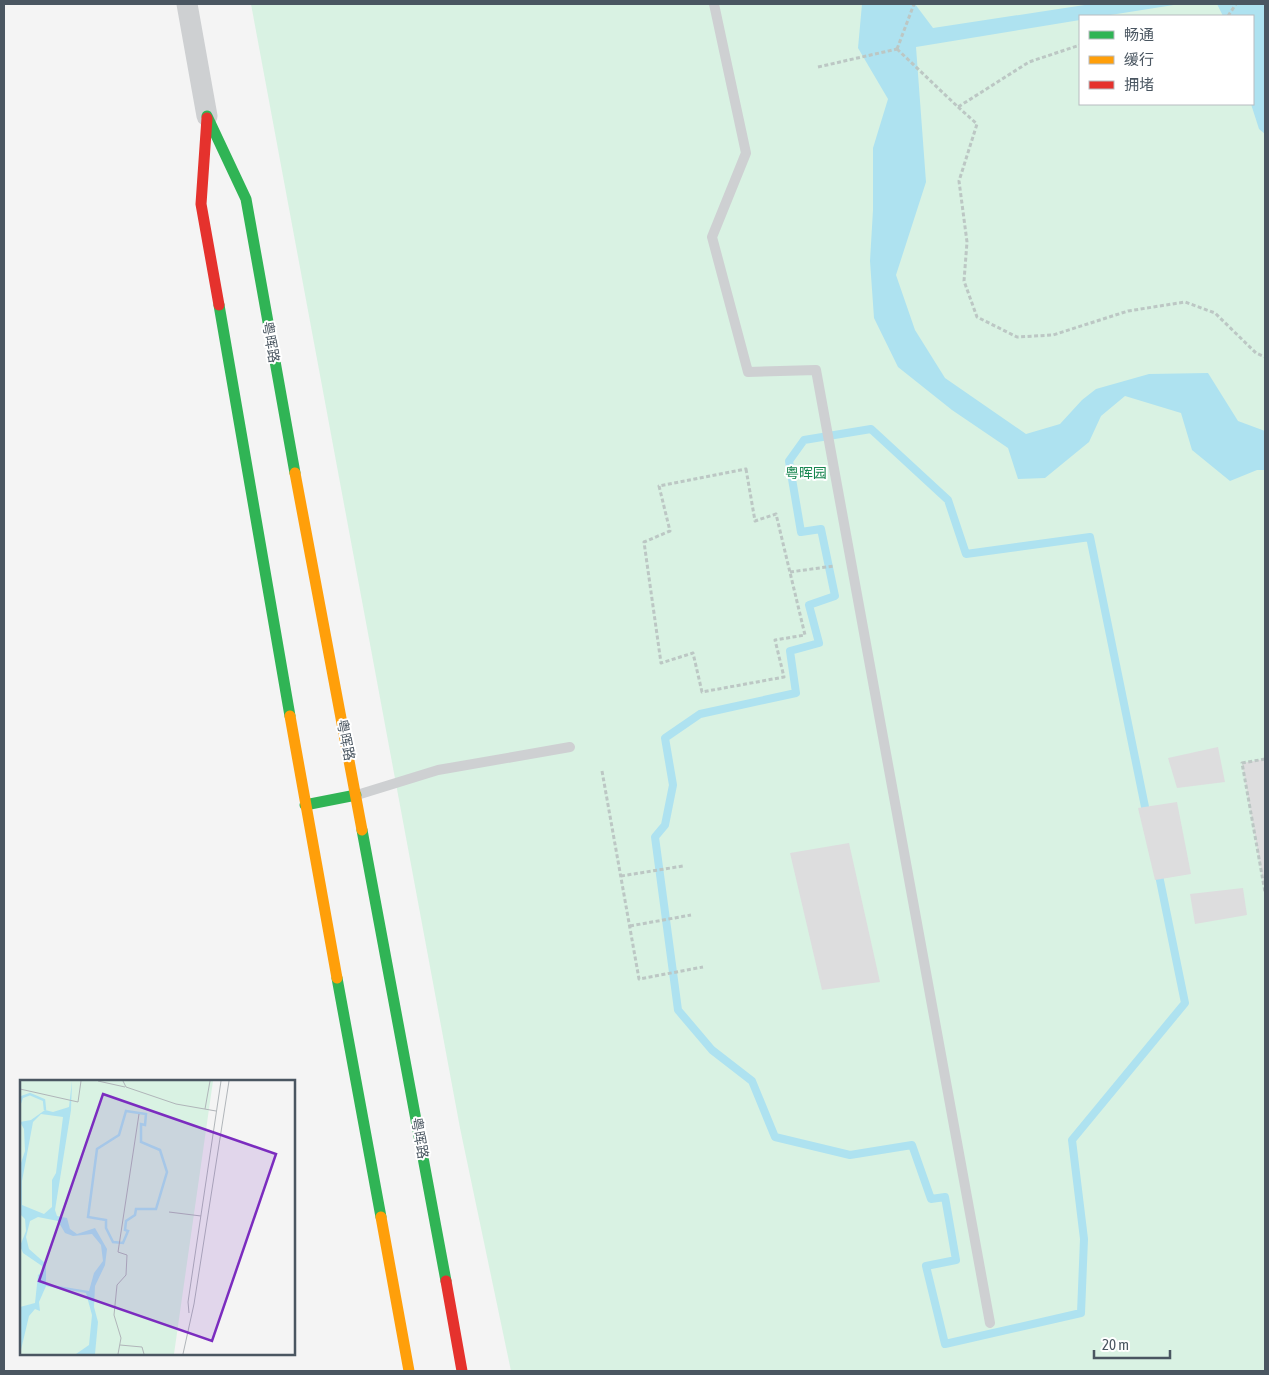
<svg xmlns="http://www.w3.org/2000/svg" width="1269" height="1375" font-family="'Asap Condensed','Noto Sans SC',sans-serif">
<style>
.green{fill:#d9f2e3;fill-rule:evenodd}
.water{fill:#aee2f0}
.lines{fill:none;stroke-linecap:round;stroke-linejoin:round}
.stream{stroke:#aee2f0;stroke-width:8}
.building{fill:#ddddde}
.path{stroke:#bcc7c4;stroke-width:3;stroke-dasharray:4 2.5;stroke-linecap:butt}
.lane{stroke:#ced0d2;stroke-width:10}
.street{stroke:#ced0d2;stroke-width:21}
.fast{stroke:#30b455;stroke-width:11}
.slow{stroke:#ff9f0a;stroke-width:11}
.jam{stroke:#e5322d;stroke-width:11}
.labels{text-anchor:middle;stroke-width:4;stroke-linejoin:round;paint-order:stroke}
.street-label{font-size:14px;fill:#4a5661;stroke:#fff}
.park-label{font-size:14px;fill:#17864f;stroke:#fff}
.inset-river{fill:none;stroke:#aee2f0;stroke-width:2.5}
.inset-road{fill:none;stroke:#b0b5b9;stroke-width:1}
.view{fill:#7b2cbf;fill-opacity:0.15;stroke:#7b2cbf;stroke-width:2.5}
.inset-edge{fill:none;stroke:#4a5661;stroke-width:2.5}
</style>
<rect width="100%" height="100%" fill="#f4f4f4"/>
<!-- green -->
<path class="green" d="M 251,4 L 1265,4 L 1265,1371 L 511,1371 L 460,1128 ZM 1080,16 L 1253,16 L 1253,104 L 1080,104 Z"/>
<!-- water -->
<g class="water">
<path d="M 862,4 L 915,4 L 933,28 L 1091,4 L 1180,4 L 1104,16 L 1080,16 L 1080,20 L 916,47 L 926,182 L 896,275 L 915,330 L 945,378 L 1026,434 L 1060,424 L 1082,400 L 1096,389 L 1149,374 L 1208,373 L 1238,421 L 1265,431 L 1265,470 L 1257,470 L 1230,481 L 1192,450 L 1181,413 L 1125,396 L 1101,416 L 1089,442 L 1045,478 L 1018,479 L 1008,448 L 952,410 L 898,367 L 874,318 L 870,261 L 873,210 L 873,148 L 888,99 L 858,48 Z"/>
<path d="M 1217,4 L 1265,4 L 1265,134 L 1259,129 L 1251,104 L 1253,104 L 1253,16 L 1223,16 Z"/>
</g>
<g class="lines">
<!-- stream -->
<path class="stream" d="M 871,429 L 948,500 L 966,554 L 1090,537 L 1185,1003 L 1072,1140 L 1084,1239 L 1081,1313 L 945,1344 L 926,1266 L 956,1260 L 945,1197 L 931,1199 L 912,1145 L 850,1155 L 775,1137 L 752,1081 L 712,1050 L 678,1010 L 655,837 L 665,825 L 673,785 L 665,738 L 700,714 L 796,693 L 790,651 L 819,643 L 809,605 L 835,596 L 821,529 L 801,532 L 789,461 L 804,440 Z"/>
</g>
<!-- building -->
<g class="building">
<path d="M 1218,747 L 1225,782 L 1177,788 L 1168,758 Z"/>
<path d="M 1265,759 L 1265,886 L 1264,886 L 1242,763 Z"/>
<path d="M 1177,802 L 1191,874 L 1155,880 L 1138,808 Z"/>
<path d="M 849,843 L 880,982 L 822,990 L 790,853 Z"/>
<path d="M 1243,888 L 1247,915 L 1195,924 L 1190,894 Z"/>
</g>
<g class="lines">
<!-- path -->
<g class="path">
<path d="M 1228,16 L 1236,4"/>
<path d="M 897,49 L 958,107 L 1029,62 L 1080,45"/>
<path d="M 897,49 L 914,4"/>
<path d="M 818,67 L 897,49"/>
<path d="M 958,107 L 977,124 L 959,181 L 967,242 L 964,281 L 977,317 L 1017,337 L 1053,335 L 1128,311 L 1185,302 L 1215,313 L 1256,353 L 1265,357"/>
<path d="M 746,469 L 755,521 L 776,514 L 805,635 L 775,640 L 784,677 L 702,692 L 693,653 L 661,663 L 644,542 L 670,531 L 659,486 Z"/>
<path d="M 790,572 L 834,566"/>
<path d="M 1265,759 L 1242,763 L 1265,892"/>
<path d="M 602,771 L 639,979 L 703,967"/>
<path d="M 621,876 L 683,866"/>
<path d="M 630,926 L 691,915"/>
</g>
<!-- lane -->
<g class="lane">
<path d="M 714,4 L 746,153 L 712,237 L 748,372 L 816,370 L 990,1323"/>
<path d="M 357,795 L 438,770 L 570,747"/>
</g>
<!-- street -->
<path class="street" d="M 187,4 L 207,116"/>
<!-- fast -->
<g class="fast">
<path d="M 207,116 L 246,199 L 295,473"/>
<path d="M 219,305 L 290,716"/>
<path d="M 305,805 L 356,795"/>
<path d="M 362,830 L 446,1281"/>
<path d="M 337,978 L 381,1217"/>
</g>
<!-- slow -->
<g class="slow">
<path d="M 295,473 L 362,830"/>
<path d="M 290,716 L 337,978"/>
<path d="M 381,1217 L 409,1371"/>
</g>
<!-- jam -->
<g class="jam">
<path d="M 207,118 L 201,204 L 219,305"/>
<path d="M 446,1281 L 462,1371"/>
</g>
</g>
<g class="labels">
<!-- street labels -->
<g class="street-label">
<text transform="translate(271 342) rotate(80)" y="5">粤晖路</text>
<text transform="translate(346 740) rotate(79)" y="5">粤晖路</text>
<text transform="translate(420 1138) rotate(80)" y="5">粤晖路</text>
</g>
<!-- park labels -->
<g class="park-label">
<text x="806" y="478">粤晖园</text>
</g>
</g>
<!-- overview -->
<g transform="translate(20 1080)">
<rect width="275" height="275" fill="#f4f4f4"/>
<path d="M 0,1 L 193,1 L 154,274 L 0,274 Z" fill="#d9f2e3"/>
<path d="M 52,1 L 51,30 L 35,130 L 37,136 L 47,138 L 50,149 L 57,154 L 75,148 L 87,169 L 85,185 L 75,206 L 74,227 L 78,242 L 75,274 L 56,274 L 69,265 L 72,235 L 66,213 L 26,206 L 19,222 L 20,231 L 15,229 L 9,236 L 0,274 L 0,227 L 15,223 L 18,195 L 22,192 L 22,186 L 3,173 L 0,166 L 6,151 L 5,139 L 0,134 L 0,86 L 5,71 L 4,49 L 0,42 L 11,40 L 25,30 L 33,32 L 49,27 ZM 21,34 L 43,37 L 36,93 L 32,100 L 32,127 L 24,134 L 2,125 L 2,101 L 13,42 ZM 18,137 L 38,141 L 45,153 L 53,156 L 72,154 L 81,165 L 83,181 L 74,193 L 69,211 L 26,204 L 26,184 L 9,169 L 6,157 L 10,141 Z" fill="#aee2f0" fill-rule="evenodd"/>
<path class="inset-river" d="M 0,23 L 2,17 L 10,14 L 24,20 L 25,30M 106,31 L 126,34 L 125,45 L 121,44 L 121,62 L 140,70 L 147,92 L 136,129 L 116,129 L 115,135 L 106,141 L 105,150 L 108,151 L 103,163 L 93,162 L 86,148 L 86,140 L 68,137 L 77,69 L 99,55 Z"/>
<path class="inset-road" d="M 78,1 L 105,7M 103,1 L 106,7 L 156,24 L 196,31M 0,9 L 58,22 L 61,1M 185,29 L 190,1M 149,132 L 181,136M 169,233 L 168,222 L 201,1M 100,265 L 122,267 L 124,274M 98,274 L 101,258 L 94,235 L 97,205 L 106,195 L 107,175 L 98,172 L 119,34M 163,274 L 174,224 L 209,1"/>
<path class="view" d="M 83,14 L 256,74 L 192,261 L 19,201 Z"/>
<rect width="275" height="275" class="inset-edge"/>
</g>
<!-- border -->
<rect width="1269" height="1375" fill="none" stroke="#4a5661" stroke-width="10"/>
<!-- legend -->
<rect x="1079" y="15" width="175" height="90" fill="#ffffff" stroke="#b7bbc0"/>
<rect x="1089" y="31" width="25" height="8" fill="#30b455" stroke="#b7bbc0"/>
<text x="1124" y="40" font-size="15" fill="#4a5661">畅通</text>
<rect x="1089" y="56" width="25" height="8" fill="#ff9f0a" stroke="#b7bbc0"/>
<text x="1124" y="65" font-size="15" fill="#4a5661">缓行</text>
<rect x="1089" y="81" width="25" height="8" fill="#e5322d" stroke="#b7bbc0"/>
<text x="1124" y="90" font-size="15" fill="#4a5661">拥堵</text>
<!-- scale -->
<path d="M1094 1350v8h76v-8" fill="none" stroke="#4a5661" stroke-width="2.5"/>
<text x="1102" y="1350" font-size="15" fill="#4a5661" stroke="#ffffff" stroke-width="4" paint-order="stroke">20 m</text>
</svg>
